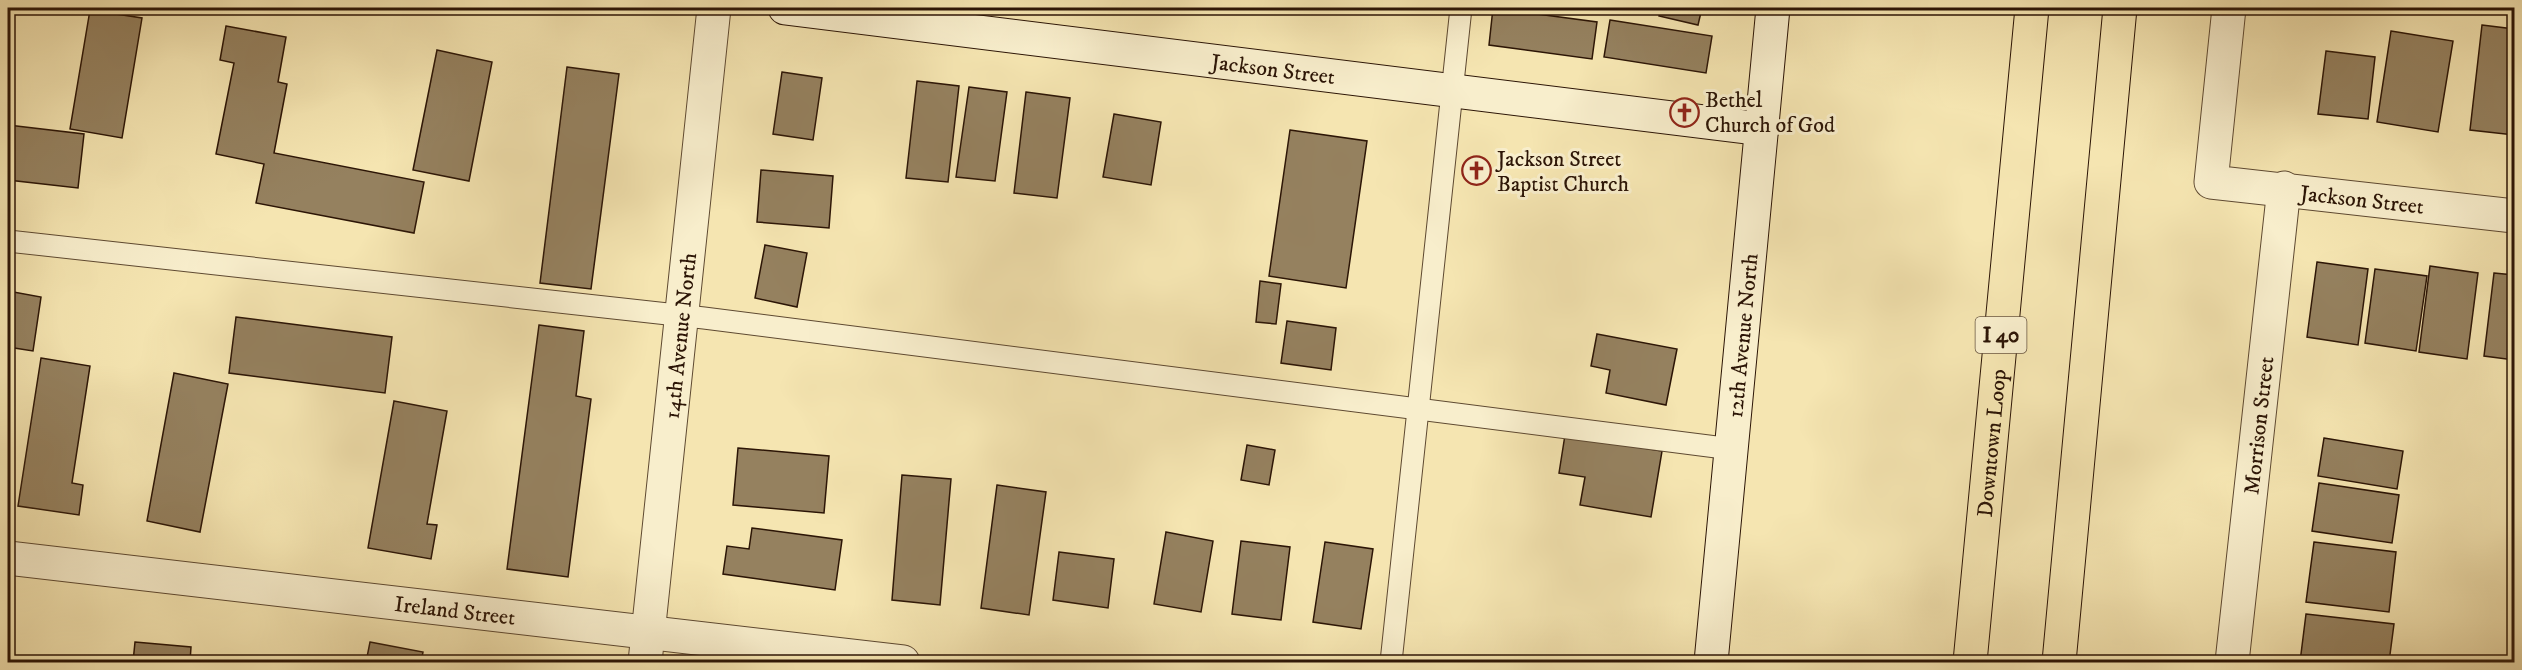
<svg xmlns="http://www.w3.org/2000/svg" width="2522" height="670" font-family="'IM FELL DW Pica',serif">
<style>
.building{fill:#95815f;stroke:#2c1506;stroke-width:1.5}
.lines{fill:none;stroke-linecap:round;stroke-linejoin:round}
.lane-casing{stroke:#5e4931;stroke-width:23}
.street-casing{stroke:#5e4931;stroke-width:35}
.secondary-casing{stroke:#2c1506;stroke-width:35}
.highway-casing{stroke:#2c1506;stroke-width:35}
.lane{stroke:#f8eecc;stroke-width:21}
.street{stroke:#f8eecc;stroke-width:33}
.secondary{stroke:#f8eecc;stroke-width:33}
.highway{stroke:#f5e5b1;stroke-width:33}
.labels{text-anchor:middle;stroke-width:6;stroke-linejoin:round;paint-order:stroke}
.shield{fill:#f8eecc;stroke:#695641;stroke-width:1.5}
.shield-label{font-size:21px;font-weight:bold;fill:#2c1506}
.street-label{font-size:22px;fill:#2c1506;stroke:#f8eecc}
.poi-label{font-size:22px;fill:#2c1506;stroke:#f8eecc;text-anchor:start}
</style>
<rect width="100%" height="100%" fill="#f5e5b1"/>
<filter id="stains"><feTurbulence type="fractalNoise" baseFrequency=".00333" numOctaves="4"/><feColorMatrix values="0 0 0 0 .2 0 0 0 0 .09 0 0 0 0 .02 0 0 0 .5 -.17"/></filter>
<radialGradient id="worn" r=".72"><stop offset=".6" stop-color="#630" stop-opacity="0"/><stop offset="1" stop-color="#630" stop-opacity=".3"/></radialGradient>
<!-- building -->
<g class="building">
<path d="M 1493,8 L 1597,22 L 1592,59 L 1489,45 Z"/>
<path d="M 1661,8 L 1702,8 L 1698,25 L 1659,16 Z"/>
<path d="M 90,10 L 142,18 L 122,138 L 70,129 Z"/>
<path d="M 1610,20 L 1712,36 L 1706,73 L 1604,57 Z"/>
<path d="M 2482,25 L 2514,29 L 2514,135 L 2470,130 Z"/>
<path d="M 226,26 L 286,37 L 278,82 L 287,84 L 274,153 L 424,182 L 414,233 L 256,203 L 264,164 L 216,154 L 234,63 L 220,60 Z"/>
<path d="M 2391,31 L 2453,41 L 2438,132 L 2377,122 Z"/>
<path d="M 437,50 L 492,62 L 469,181 L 413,170 Z"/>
<path d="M 2326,51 L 2375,57 L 2368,119 L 2318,114 Z"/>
<path d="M 567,67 L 619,74 L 591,289 L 540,283 Z"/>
<path d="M 782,72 L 822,78 L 813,140 L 773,134 Z"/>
<path d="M 917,81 L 959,86 L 948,182 L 906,178 Z"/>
<path d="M 969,87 L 1007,92 L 995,181 L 956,177 Z"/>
<path d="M 1026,92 L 1070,98 L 1057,198 L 1014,193 Z"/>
<path d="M 1114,114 L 1161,122 L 1151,185 L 1103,177 Z"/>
<path d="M 8,125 L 84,134 L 78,188 L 8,180 Z"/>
<path d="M 1290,130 L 1367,141 L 1346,288 L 1269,276 Z"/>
<path d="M 761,170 L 833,176 L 829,228 L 757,222 Z"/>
<path d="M 765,245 L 807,253 L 797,307 L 755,298 Z"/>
<path d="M 2317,262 L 2368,269 L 2358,345 L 2307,337 Z"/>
<path d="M 2430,266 L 2478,273 L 2467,359 L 2419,352 Z"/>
<path d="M 2375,269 L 2427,276 L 2416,351 L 2365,343 Z"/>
<path d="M 2494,273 L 2514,275 L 2514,360 L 2484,356 Z"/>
<path d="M 1260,281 L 1281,284 L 1276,324 L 1256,322 Z"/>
<path d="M 8,291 L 41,297 L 33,351 L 8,347 Z"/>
<path d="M 236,317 L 392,337 L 385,393 L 229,373 Z"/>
<path d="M 1287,321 L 1336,328 L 1331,370 L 1281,363 Z"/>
<path d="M 539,325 L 584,331 L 576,396 L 591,399 L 568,577 L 507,569 Z"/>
<path d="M 1597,334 L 1677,349 L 1666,405 L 1606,393 L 1610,370 L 1591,366 Z"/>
<path d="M 41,358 L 90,366 L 72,483 L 83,485 L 79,515 L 18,506 Z"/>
<path d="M 174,373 L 228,384 L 200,532 L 147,521 Z"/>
<path d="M 394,401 L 447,411 L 427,524 L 437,525 L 431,559 L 368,548 Z"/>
<path d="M 1565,435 L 1662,451 L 1651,517 L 1580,505 L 1585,477 L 1559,473 Z"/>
<path d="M 2324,438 L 2403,451 L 2397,489 L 2318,476 Z"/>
<path d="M 1247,445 L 1275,450 L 1269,485 L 1241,480 Z"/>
<path d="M 738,448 L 829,456 L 824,513 L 733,505 Z"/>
<path d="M 902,475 L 951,479 L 940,605 L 892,600 Z"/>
<path d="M 2319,483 L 2399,495 L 2392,543 L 2312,531 Z"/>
<path d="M 997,485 L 1046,492 L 1029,615 L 981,608 Z"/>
<path d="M 752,528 L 842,540 L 835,590 L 723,574 L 727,546 L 749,549 Z"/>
<path d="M 1166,532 L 1213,541 L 1201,612 L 1154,604 Z"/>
<path d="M 1241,541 L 1290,547 L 1281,620 L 1232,614 Z"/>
<path d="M 1325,542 L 1373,549 L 1361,629 L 1313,622 Z"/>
<path d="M 2314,542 L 2396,552 L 2389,612 L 2306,602 Z"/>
<path d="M 1059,552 L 1114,559 L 1108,608 L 1053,600 Z"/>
<path d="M 2306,614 L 2394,624 L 2389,662 L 2300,662 Z"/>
<path d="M 135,642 L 191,647 L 190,662 L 133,662 Z"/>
<path d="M 370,642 L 423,652 L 421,662 L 366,662 Z"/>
<path d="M 505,658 L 533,662 L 505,662 Z"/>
</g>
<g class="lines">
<defs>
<g id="lane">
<path d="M 8,241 L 704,318 L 1732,449"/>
<path d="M 1391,662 L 1461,8"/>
</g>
<g id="street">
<path id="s1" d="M 2229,8 L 2211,182 L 2514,216"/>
<path id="s2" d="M 8,558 L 903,662"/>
<path id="s3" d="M 645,662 L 714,8"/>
<path id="s4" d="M 2232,662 L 2284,188"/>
</g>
<g id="secondary">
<path id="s5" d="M 785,8 L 1762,129"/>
<path id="s6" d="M 1711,662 L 1773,8"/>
</g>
<g id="highway">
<path id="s7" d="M 1970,662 L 2032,8"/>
<path d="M 2059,662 L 2120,8"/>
</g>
</defs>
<!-- lane casing -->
<use href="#lane" class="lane-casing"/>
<!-- street casing -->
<use href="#street" class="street-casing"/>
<!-- secondary casing -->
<use href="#secondary" class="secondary-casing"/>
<!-- highway casing -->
<use href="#highway" class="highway-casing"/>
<!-- lane -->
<use href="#lane" class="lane"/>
<!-- street -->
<use href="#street" class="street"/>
<!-- secondary -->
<use href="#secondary" class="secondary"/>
<!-- highway -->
<use href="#highway" class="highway"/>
</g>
<!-- icons -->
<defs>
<symbol id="church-ring" viewBox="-11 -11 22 22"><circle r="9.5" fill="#f8eecc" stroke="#8f2418" stroke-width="1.5"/><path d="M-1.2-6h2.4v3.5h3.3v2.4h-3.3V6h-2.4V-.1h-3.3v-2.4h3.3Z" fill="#8f2418"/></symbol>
</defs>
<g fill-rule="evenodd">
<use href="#church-ring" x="1668" y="96" width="33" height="33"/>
<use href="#church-ring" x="1460" y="154" width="33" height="33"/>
</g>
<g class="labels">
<!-- shield labels -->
<rect class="shield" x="1975.5" y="317" width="51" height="36" rx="4.5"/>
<g class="shield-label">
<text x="2001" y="342">I 40</text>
</g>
<!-- street labels -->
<g class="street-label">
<text dy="8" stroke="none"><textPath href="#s5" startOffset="492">Jackson Street</textPath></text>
<text dy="8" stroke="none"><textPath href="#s1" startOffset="327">Jackson Street</textPath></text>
<text dy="8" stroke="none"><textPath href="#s3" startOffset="328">14th Avenue North</textPath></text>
<text dy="8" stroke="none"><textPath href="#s6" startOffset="328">12th Avenue North</textPath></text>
<text dy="8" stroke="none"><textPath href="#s4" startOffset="238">Morrison Street</textPath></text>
<text dy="8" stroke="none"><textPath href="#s7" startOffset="220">Downtown Loop</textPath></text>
<text dy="8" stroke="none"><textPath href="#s2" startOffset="450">Ireland Street</textPath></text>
</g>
<!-- poi labels -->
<g class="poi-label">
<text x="1705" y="107">Bethel<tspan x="1705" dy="25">Church of God</tspan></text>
<text x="1497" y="166">Jackson Street<tspan x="1497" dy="25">Baptist Church</tspan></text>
</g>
</g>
<!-- margin -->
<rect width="2522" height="670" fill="none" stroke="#f5e5b1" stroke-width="30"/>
<rect x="9" y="9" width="2504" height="652" fill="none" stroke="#2c1506" stroke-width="3"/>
<rect x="15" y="15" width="2492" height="640" fill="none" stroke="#2c1506" stroke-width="1.5"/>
<rect width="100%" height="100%" filter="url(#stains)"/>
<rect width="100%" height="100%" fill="url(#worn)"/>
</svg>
